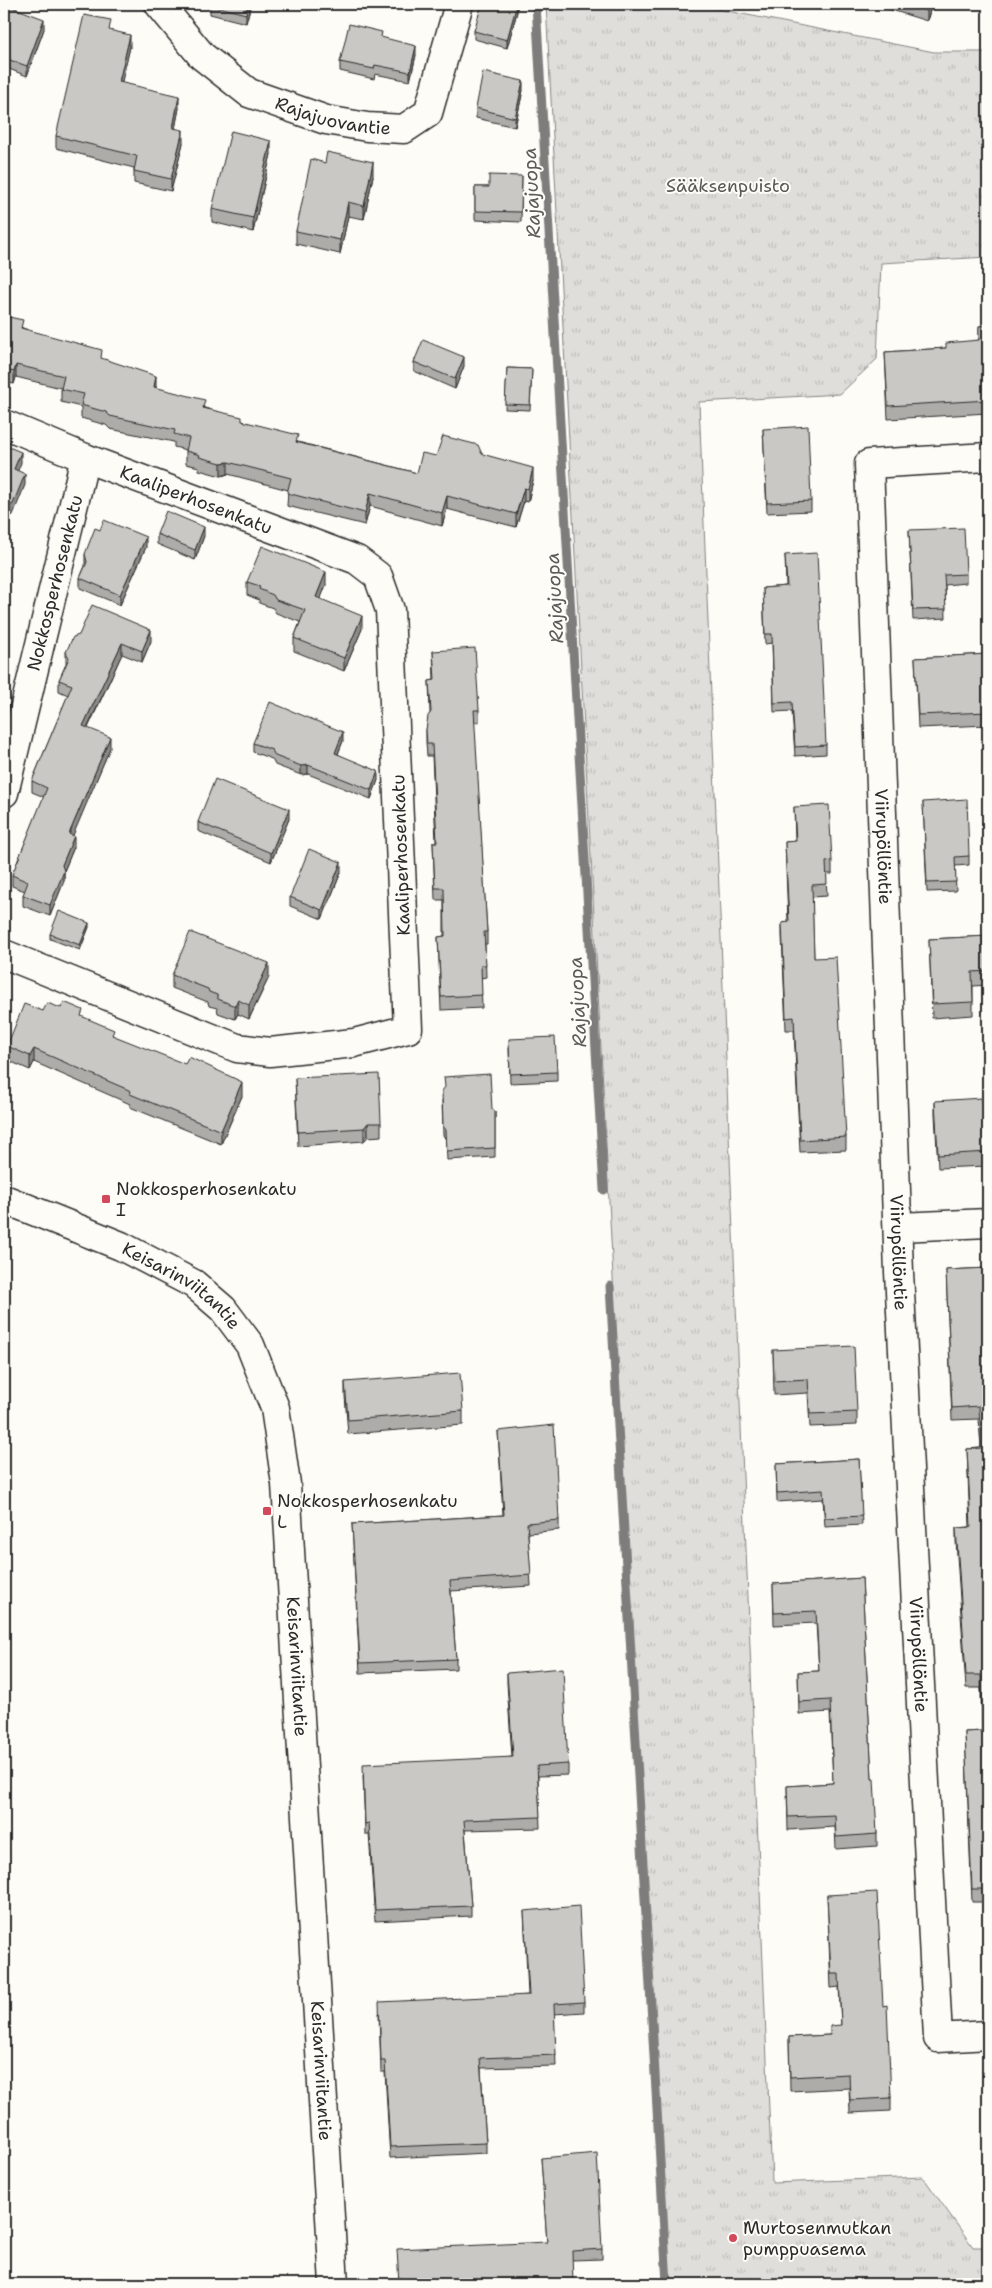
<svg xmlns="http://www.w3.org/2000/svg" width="992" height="2288" font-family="'Shantell Sans',sans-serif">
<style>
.park{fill:url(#park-tufts);stroke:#858482}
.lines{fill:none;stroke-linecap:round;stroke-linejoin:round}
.stream{stroke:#7e7d7b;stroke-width:9}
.minor-casing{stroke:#2b2b2b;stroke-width:31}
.minor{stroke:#fdfcf7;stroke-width:28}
.wall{fill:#adaca9;stroke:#2b2b2b}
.shaded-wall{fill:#8d8c89;stroke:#2b2b2b}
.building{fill:#c9c8c4;stroke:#2b2b2b}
.poi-dot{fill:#d1495b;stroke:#fdfcf7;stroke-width:2}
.labels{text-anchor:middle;stroke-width:4;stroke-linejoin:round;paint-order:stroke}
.street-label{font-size:18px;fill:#2b2b2b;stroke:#fdfcf7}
.park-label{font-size:18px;fill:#585857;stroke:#fdfcf7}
.poi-label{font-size:18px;fill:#2b2b2b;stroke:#fdfcf7;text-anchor:start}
.water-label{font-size:19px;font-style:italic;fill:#5b5b5a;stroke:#fdfcf7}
</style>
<defs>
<pattern id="park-tufts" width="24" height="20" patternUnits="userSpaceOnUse" patternTransform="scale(1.25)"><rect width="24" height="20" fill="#dfdeda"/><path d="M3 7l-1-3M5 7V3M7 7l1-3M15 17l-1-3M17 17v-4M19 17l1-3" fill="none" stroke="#c0bfbb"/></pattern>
</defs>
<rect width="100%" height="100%" fill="#fdfcf7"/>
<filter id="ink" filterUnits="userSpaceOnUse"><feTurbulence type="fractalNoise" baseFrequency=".02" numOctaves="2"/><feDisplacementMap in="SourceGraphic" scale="10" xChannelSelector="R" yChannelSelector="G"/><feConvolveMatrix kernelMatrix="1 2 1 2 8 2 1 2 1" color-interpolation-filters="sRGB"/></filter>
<g filter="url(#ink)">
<!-- park -->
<path class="park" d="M 546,4 L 692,4 L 934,52 L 988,52 L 988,257 L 881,263 L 877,359 L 840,394 L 699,402 L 772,2183 L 923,2177 L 973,2247 L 988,2247 L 988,2284 L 666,2284 Z"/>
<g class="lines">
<!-- stream -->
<g class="stream">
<path d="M 536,4 L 604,1190"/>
<path d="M 610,1286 L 667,2284"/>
</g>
<defs>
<g id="minor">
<path id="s1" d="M 159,4 L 202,56 L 249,93 L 326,120 L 367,127 L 404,129 L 428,113 L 459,4"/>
<path d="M 4,424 L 85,458 L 4,793"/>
<path id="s2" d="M 988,457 L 869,464 L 899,1272 L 938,2038 L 988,2035"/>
<path d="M 4,954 L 237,1048 L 270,1052 L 354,1043 L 408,1029 L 390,610 L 378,576 L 357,560 L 85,458"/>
<path id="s3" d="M 4,1199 L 121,1246 L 194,1284 L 223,1309 L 250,1345 L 275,1408 L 286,1484 L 334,2284"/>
<path d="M 899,1227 L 988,1223"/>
</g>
</defs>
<!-- minor casing -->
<use href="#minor" class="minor-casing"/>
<!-- minor -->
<use href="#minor" class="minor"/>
</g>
<!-- wall -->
<g class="wall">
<path d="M 210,4 L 251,4 L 246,23 L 210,14 Z"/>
<path d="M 474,4 L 517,4 L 517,12 L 507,48 L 474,39 L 474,31 L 481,8 L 474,6 Z"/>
<path d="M 872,4 L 932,4 L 927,21 Z"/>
<path d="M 4,20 L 44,29 L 27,76 L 4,67 Z"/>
<path d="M 111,31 L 130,47 L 121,83 L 179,108 L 175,128 L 183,143 L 171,191 L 134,183 L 134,168 L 56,148 L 56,136 Z"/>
<path d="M 382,38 L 416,55 L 410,81 L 375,74 L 374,79 L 340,71 L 340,62 Z"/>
<path d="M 523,90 L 515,127 L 476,118 L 476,108 Z"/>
<path d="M 271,154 L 253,232 L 212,222 L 212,209 Z"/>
<path d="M 325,163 L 373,176 L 364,219 L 348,216 L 340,254 L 296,244 L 296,231 Z"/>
<path d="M 522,176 L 521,222 L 475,220 L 475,187 L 489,187 Z"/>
<path d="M 4,316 L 23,328 L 102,359 L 156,387 L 205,408 L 242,421 L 298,442 L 417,473 L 436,456 L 482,454 L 533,480 L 528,502 L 524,501 L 516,527 L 447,509 L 442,526 L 370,506 L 365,525 L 287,506 L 288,490 L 228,474 L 221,476 L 199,470 L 199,467 L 186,464 L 186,450 L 174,447 L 174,442 L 110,429 L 106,425 L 81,418 L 81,407 L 61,402 L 61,388 L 16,377 L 14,384 L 4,382 Z"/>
<path d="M 988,325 L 988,413 L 888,419 L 885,352 L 946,348 L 979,340 L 979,326 Z"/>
<path d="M 414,362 L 464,366 L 455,389 L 414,371 Z"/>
<path d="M 507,368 L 532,369 L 530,410 L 505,409 Z"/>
<path d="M 763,429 L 811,501 L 811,511 L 767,513 Z"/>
<path d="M 909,530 L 966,574 L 966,583 L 945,585 L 946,618 L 913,620 Z"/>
<path d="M 157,534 L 204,536 L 195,560 L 157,544 Z"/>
<path d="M 146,547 L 120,605 L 80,588 L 80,578 L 85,566 L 85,554 Z"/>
<path d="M 785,555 L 826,745 L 826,754 L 795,756 L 792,711 L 774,712 L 772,643 L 765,644 L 763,588 L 786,586 Z"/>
<path d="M 247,582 L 326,585 L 320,599 L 362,629 L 344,671 L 294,651 L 294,638 L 300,622 L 276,613 L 273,608 L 259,603 L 259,600 L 247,595 Z"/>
<path d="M 79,635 L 151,641 L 142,662 L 122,654 L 88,728 L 110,748 L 72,835 L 74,847 L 64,871 L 64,881 L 50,916 L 23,906 L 23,895 L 25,891 L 12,886 L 12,875 L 44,797 L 32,792 L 32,781 L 68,695 L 59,691 L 59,680 L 66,664 L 66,652 Z"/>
<path d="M 433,651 L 479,710 L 479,722 L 474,722 L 487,932 L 487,944 L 485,944 L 486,977 L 481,978 L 482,1008 L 441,1010 L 438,937 L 444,936 L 444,900 L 435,900 L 433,842 L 436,842 L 432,756 L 427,756 L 426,742 L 426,730 L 430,713 L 429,681 L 434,680 Z"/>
<path d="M 988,654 L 988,725 L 918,728 L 915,658 Z"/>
<path d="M 343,741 L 338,754 L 378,780 L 371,799 L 308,774 L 301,775 L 275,765 L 272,759 L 253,752 L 253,743 Z"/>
<path d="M 923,802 L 969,856 L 969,865 L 955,866 L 956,891 L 927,892 Z"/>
<path d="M 794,807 L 832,861 L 832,874 L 826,874 L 827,896 L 812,897 L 814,958 L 846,1137 L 846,1150 L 800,1152 L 794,1030 L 786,1030 L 782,935 L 782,923 L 788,922 L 785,842 L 795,841 Z"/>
<path d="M 289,819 L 271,862 L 198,831 L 198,822 Z"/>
<path d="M 341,872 L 322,919 L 290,906 L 290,897 Z"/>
<path d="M 89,927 L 80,950 L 50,939 L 50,934 Z"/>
<path d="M 988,936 L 988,985 L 973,986 L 973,1015 L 932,1018 L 929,939 Z"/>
<path d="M 172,975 L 269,977 L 249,1019 L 238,1014 L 235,1019 L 218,1013 L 217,1008 L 209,1006 L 208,1002 L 172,988 Z"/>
<path d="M 43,1011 L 83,1017 L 114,1036 L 242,1096 L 221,1144 L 130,1107 L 130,1104 L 34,1062 L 30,1070 L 7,1060 L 7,1046 Z"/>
<path d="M 509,1048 L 557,1072 L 557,1081 L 510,1083 Z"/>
<path d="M 295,1078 L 381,1123 L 381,1136 L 368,1137 L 364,1141 L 298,1146 Z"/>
<path d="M 442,1100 L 492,1109 L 495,1111 L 495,1157 L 447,1160 L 446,1140 L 443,1135 Z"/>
<path d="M 935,1101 L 983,1112 L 988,1112 L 988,1166 L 938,1168 L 935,1114 Z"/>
<path d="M 988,1268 L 988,1902 L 972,1902 L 965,1732 L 982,1731 L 981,1688 L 966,1688 L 956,1541 L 956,1528 L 970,1527 L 967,1449 L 981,1448 L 979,1419 L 952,1420 L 946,1270 Z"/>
<path d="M 773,1350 L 857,1412 L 857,1425 L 810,1427 L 808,1393 L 774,1395 Z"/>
<path d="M 345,1382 L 463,1411 L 463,1425 L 348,1434 L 345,1396 Z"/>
<path d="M 498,1431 L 559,1520 L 559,1530 L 528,1533 L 531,1586 L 451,1591 L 456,1659 L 456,1669 L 360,1673 L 352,1524 L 503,1515 Z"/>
<path d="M 859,1459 L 862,1525 L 825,1527 L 823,1499 L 777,1502 L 776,1464 Z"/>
<path d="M 862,1578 L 872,1779 L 877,1834 L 877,1846 L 836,1849 L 835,1827 L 788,1830 L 787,1786 L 833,1783 L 830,1712 L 799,1714 L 798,1672 L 819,1671 L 816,1623 L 774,1625 L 773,1584 Z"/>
<path d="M 507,1673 L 568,1764 L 568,1775 L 538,1776 L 540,1828 L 465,1830 L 471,1906 L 471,1916 L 375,1921 L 369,1834 L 365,1834 L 363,1775 L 512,1757 L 507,1683 Z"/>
<path d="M 827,1895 L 883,2006 L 891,2098 L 891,2111 L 850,2113 L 849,2088 L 790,2091 L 789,2037 L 830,2035 L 841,2025 L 839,1987 L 831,1988 Z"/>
<path d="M 524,1911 L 584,2002 L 584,2012 L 554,2014 L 556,2066 L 481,2068 L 486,2143 L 486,2153 L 390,2158 L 385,2072 L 381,2072 L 379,2013 L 528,1995 Z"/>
<path d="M 541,2158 L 602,2249 L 602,2259 L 572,2260 L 547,2242 Z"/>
</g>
<!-- shaded-wall -->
<g class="shaded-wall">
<path d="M 248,4 L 251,4 L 246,23 L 246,14 Z"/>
<path d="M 517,4 L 517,12 L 507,48 L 507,40 Z"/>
<path d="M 929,4 L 932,4 L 927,21 L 927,11 Z"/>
<path d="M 44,19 L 44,29 L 27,76 L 27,66 Z"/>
<path d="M 130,35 L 130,47 L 119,94 L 119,82 Z"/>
<path d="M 416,46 L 416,55 L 410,81 L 410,72 Z"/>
<path d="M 523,81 L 523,90 L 515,127 L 515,118 Z"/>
<path d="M 179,96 L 179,108 L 173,140 L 173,128 Z"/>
<path d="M 183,130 L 183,143 L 171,191 L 171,179 Z"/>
<path d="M 271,141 L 271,154 L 253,232 L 253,218 Z"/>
<path d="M 373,162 L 373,176 L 364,219 L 364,206 Z"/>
<path d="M 348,202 L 348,216 L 340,254 L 340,240 Z"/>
<path d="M 464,357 L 464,366 L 455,389 L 455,379 Z"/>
<path d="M 16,365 L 16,377 L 14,384 L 14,372 Z"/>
<path d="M 156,376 L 156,388 L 154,387 Z"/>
<path d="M 21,452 L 21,463 L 14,480 L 14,469 Z"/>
<path d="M 228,462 L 228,474 L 221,476 L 221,463 Z"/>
<path d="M 533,468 L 533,480 L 528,502 L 528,489 Z"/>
<path d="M 25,474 L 25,485 L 13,515 L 7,518 L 4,525 L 4,514 L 7,507 Z"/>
<path d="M 524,488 L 524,501 L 516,527 L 516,514 Z"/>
<path d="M 370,493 L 370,506 L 365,525 L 365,513 Z"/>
<path d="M 447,496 L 447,509 L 442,526 L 442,513 Z"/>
<path d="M 204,527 L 204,536 L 195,560 L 195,550 Z"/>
<path d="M 146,537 L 146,547 L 120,605 L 120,595 Z"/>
<path d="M 326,572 L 326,585 L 316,611 L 316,597 Z"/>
<path d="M 362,616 L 362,629 L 344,671 L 344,658 Z"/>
<path d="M 151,630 L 151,641 L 142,662 L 142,651 Z"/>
<path d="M 122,643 L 122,654 L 83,737 L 83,726 Z"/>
<path d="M 343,732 L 343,741 L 335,761 L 335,753 Z"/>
<path d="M 110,737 L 110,748 L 69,845 L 69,834 Z"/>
<path d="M 308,765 L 308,774 L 301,775 L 301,766 Z"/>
<path d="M 378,771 L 378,780 L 371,799 L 371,790 Z"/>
<path d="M 289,809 L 289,819 L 271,862 L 271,853 Z"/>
<path d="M 74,836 L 74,847 L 64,871 L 64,881 L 50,916 L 50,905 L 62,865 Z"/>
<path d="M 341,862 L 341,872 L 322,919 L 322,910 Z"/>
<path d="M 89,923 L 89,927 L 80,950 L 80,945 Z"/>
<path d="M 269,963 L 269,977 L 249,1019 L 249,1005 Z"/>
<path d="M 238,1000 L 238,1014 L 235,1019 L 235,1006 Z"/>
<path d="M 34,1049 L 34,1062 L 30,1070 L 30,1056 Z"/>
<path d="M 242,1082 L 242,1096 L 221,1144 L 221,1131 Z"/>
<path d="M 368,1123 L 368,1137 L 364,1141 L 364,1128 Z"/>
</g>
<!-- building -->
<g class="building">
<path d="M 210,4 L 248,4 L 246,14 L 210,5 Z"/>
<path d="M 482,4 L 517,4 L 507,40 L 474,31 Z"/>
<path d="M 902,4 L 929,4 L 927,11 Z"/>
<path d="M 9,6 L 44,19 L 27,66 L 4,58 L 4,20 Z"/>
<path d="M 84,15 L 111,20 L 109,30 L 130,35 L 119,82 L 179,96 L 173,128 L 183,130 L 171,179 L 134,171 L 137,156 L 56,136 Z"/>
<path d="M 349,24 L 382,32 L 381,37 L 416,46 L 410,72 L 375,65 L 374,69 L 340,62 Z"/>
<path d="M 483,72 L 523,81 L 515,118 L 476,108 Z"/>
<path d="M 231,131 L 271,141 L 253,218 L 212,209 Z"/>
<path d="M 327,152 L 373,162 L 364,206 L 348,202 L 340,240 L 296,231 L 311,159 L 325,163 Z"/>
<path d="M 489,175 L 522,176 L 521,212 L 475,211 L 475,187 L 489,187 Z"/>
<path d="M 4,316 L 23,320 L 21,328 L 102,350 L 101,358 L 156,376 L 154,387 L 205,400 L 203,408 L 242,417 L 242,421 L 298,435 L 296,442 L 417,473 L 422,453 L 436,456 L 443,436 L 478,445 L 482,454 L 533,468 L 528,489 L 524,488 L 516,514 L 447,496 L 442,513 L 370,493 L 365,513 L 287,493 L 291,478 L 228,462 L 221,463 L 199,457 L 200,455 L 186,451 L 189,438 L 174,434 L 175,430 L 110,416 L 106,412 L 81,405 L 84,394 L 61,389 L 64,376 L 16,365 L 14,372 L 4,369 Z"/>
<path d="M 988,325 L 988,400 L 888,406 L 885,352 L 946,348 L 946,343 L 979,340 L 979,326 Z"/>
<path d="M 423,340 L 464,357 L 455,379 L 414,362 Z"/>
<path d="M 507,368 L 532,369 L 530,405 L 505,404 Z"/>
<path d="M 808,426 L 811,501 L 767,503 L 763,429 Z"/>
<path d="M 4,445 L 21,452 L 14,469 L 25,474 L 13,504 L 7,507 L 4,514 Z"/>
<path d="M 166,511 L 204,527 L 195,550 L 157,534 Z"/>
<path d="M 104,520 L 146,537 L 120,595 L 80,578 L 87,562 L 85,554 L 95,528 L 100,530 Z"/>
<path d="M 964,528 L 966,574 L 944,575 L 946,609 L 913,610 L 909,530 Z"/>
<path d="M 262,546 L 326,572 L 316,597 L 362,616 L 344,658 L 294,638 L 305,610 L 276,600 L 273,595 L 259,589 L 260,586 L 247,582 Z"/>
<path d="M 817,553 L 826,745 L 795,747 L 792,702 L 774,703 L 772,634 L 765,634 L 763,588 L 787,586 L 785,555 Z"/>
<path d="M 92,605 L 151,630 L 142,651 L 122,643 L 83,726 L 110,737 L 69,834 L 74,836 L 62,865 L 64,871 L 50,905 L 23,895 L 28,882 L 12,875 L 47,788 L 32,781 L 72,685 L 59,680 L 69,658 L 66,652 L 73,637 L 79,635 Z"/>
<path d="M 475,648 L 479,710 L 474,710 L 487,932 L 484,932 L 486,965 L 481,965 L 482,995 L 441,997 L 438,937 L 445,936 L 444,888 L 435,888 L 433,842 L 437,842 L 432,744 L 427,744 L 426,730 L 428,716 L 431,712 L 429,681 L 435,680 L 433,651 Z"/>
<path d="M 988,654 L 988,712 L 918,715 L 915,658 Z"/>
<path d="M 270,702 L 343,732 L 335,753 L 378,771 L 371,790 L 308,765 L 301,766 L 275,756 L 272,750 L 253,743 Z"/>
<path d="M 215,779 L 289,809 L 271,853 L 198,822 Z"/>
<path d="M 967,799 L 969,856 L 955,857 L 956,882 L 927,883 L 923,802 Z"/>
<path d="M 829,805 L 832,861 L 826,862 L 827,884 L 812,885 L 814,958 L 836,957 L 846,1137 L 800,1140 L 794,1017 L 786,1018 L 782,923 L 789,922 L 785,842 L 796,841 L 794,807 Z"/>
<path d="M 309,849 L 341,862 L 322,910 L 290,897 Z"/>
<path d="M 59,911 L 89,923 L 80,945 L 50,934 Z"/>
<path d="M 190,932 L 269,963 L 249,1005 L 238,1000 L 235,1006 L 218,999 L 217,995 L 209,992 L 208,989 L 172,975 Z"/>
<path d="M 988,936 L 988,971 L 972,972 L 973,1002 L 932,1004 L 929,939 Z"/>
<path d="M 64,1002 L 83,1010 L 81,1016 L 114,1030 L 112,1035 L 185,1064 L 189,1057 L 242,1082 L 221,1131 L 130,1094 L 131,1091 L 34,1049 L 30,1056 L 7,1046 L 24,1004 L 43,1011 L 47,1003 L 61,1008 Z"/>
<path d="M 555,1037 L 557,1072 L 510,1074 L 509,1039 Z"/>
<path d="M 379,1074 L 381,1123 L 368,1123 L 364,1128 L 298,1132 L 295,1078 Z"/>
<path d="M 490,1074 L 492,1109 L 495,1111 L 495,1148 L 447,1151 L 446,1130 L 443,1126 L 442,1091 L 445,1087 L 444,1077 Z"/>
<path d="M 982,1098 L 983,1112 L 988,1112 L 988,1152 L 938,1155 L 935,1101 Z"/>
<path d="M 988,1268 L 988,1321 L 987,1321 L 988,1337 L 988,1889 L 972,1889 L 965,1732 L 983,1731 L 981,1675 L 966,1675 L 956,1528 L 971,1527 L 967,1449 L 981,1448 L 979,1406 L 952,1408 L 946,1270 Z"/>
<path d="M 854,1346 L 857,1412 L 810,1414 L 808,1379 L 774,1381 L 773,1350 Z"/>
<path d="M 460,1373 L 463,1411 L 348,1420 L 345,1382 Z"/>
<path d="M 554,1425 L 559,1520 L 527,1523 L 531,1575 L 450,1581 L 456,1659 L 360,1663 L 352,1524 L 504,1515 L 498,1431 Z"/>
<path d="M 859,1459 L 862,1516 L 825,1518 L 823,1490 L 777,1493 L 776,1464 Z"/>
<path d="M 862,1578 L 872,1779 L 874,1779 L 877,1834 L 836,1837 L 835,1815 L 788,1817 L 787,1786 L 833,1783 L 830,1700 L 799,1702 L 798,1672 L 819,1671 L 816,1611 L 774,1613 L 773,1584 Z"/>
<path d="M 563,1668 L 568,1764 L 537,1766 L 540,1817 L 464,1820 L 471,1906 L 375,1910 L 369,1823 L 365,1824 L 363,1764 L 513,1757 L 507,1673 Z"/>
<path d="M 877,1892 L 883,2006 L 887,2005 L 891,2098 L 850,2100 L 849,2074 L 790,2077 L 789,2037 L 830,2035 L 830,2026 L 841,2025 L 839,1974 L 831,1974 L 827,1895 Z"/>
<path d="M 579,1906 L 584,2002 L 554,2004 L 556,2055 L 480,2058 L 486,2143 L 390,2147 L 385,2061 L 381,2061 L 379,2002 L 529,1995 L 524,1911 Z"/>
<path d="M 987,2065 L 988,2065 L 988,2093 Z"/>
<path d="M 597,2153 L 602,2249 L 572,2251 L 573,2284 L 399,2284 L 397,2249 L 547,2242 L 541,2158 Z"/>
</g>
</g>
<!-- markers -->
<g class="poi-dot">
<rect x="101" y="1194" width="10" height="10" rx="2.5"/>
<rect x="262" y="1506" width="10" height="10" rx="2.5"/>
<circle cx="733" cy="2238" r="5"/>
</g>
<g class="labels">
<!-- street labels -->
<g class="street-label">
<text dy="6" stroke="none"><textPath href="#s1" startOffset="215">Rajajuovantie</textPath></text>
<text transform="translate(196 500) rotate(21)" y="6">Kaaliperhosenkatu</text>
<text transform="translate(55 583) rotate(-76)" y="6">Nokkosperhosenkatu</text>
<text dy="6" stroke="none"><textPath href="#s2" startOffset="502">Viirupöllöntie</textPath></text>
<text transform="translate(401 855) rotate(-92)" y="6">Kaaliperhosenkatu</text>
<text dy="6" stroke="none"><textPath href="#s2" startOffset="908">Viirupöllöntie</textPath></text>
<text dy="6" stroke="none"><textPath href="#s3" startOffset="199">Keisarinviitantie</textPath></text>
<text dy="6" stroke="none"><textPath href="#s2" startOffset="1311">Viirupöllöntie</textPath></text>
<text dy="6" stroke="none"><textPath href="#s3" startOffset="619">Keisarinviitantie</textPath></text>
<text dy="6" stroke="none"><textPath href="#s3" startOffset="1024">Keisarinviitantie</textPath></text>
</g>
<!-- park labels -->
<g class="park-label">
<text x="728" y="192">Sääksenpuisto</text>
</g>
<!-- poi labels -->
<g class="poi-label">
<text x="116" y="1195">Nokkosperhosenkatu<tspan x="116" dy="21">I</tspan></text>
<text x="277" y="1507">Nokkosperhosenkatu<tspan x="277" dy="21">L</tspan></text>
<text x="743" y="2234">Murtosenmutkan<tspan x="743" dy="21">pumppuasema</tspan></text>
</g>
<!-- water labels -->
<g class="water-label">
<text transform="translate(531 193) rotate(-93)" y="7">Rajajuopa</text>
<text transform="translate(554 598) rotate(-93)" y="7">Rajajuopa</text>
<text transform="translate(577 1002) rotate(-93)" y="7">Rajajuopa</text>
</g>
</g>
<!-- margin -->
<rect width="992" height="2288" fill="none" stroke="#fdfcf7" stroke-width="20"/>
<rect x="10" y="10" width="972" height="2268" fill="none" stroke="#2b2b2b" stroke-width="2" filter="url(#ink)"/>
</svg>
